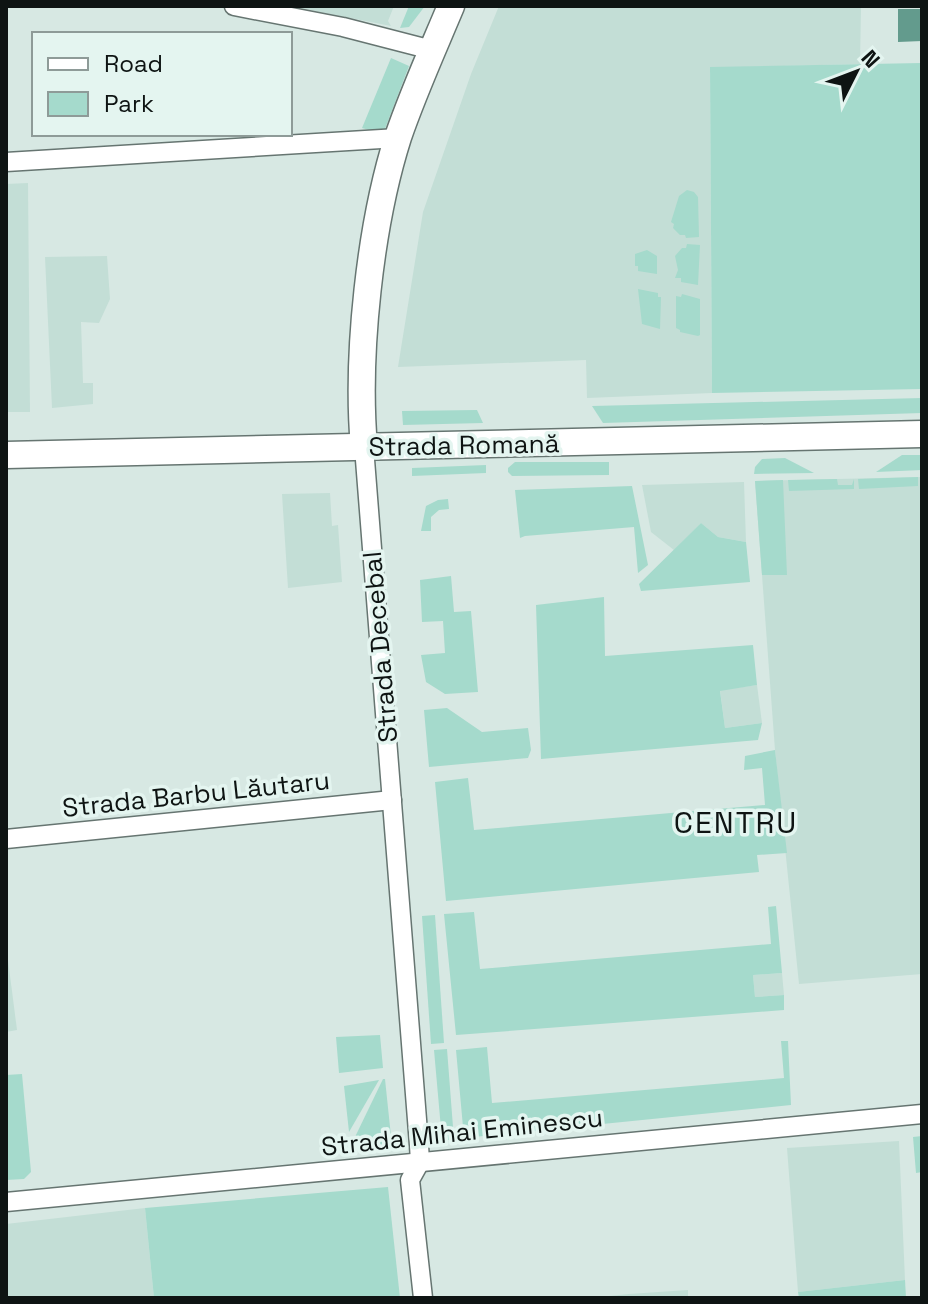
<svg xmlns="http://www.w3.org/2000/svg" width="928" height="1304" font-family="'Space Grotesk',sans-serif">
<style>
.built{fill:#c3ded6}
.green{fill:#a5dacc}
.water{fill:#639b8d}
.lines{fill:none;stroke-linecap:round;stroke-linejoin:round}
.street-casing{stroke:#667571;stroke-width:21}
.secondary-casing{stroke:#667571;stroke-width:29}
.street{stroke:#fff;stroke-width:18}
.secondary{stroke:#fff;stroke-width:26}
.labels{text-anchor:middle;stroke-width:7;stroke-linejoin:round;paint-order:stroke}
.street-label{font-size:26px;fill:#0e1413;stroke:#e4f5f0}
.quarter-label{font-size:30px;letter-spacing:2px;fill:#0e1413;stroke:#e4f5f0}
</style>
<rect width="100%" height="100%" fill="#d7e8e3"/>
<!-- built -->
<g class="built">
<path d="M 290,6 L 394,6 L 388,21 L 391,26 Z"/>
<path d="M 499,6 L 861,6 L 860,64 L 710,68 L 712,393 L 587,398 L 586,360 L 398,367 L 423,212 L 471,74 Z"/>
<path d="M 28,183 L 30,412 L 6,412 L 6,184 Z"/>
<path d="M 107,256 L 110,299 L 99,323 L 81,322 L 83,383 L 93,383 L 93,404 L 52,408 L 45,257 Z"/>
<path d="M 922,477 L 922,974 L 799,984 L 775,750 L 755,481 Z"/>
<path d="M 744,482 L 746,542 L 718,537 L 701,523 L 674,550 L 651,532 L 642,485 Z"/>
<path d="M 330,493 L 332,526 L 338,525 L 342,582 L 288,588 L 282,494 Z"/>
<path d="M 757,685 L 762,723 L 725,728 L 720,690 Z"/>
<path d="M 6,960 L 8,960 L 17,1030 L 6,1032 Z"/>
<path d="M 782,973 L 784,995 L 755,997 L 753,975 Z"/>
<path d="M 899,1141 L 905,1280 L 798,1292 L 787,1148 Z"/>
<path d="M 145,1208 L 154,1298 L 6,1298 L 6,1224 Z"/>
<path d="M 688,1290 L 688,1298 L 589,1298 L 629,1294 Z"/>
</g>
<!-- green -->
<g class="green">
<path d="M 409,6 L 425,6 L 409,27 L 400,28 Z"/>
<path d="M 391,58 L 409,66 L 383,134 L 362,128 Z"/>
<path d="M 922,63 L 922,389 L 712,393 L 710,67 Z"/>
<path d="M 687,190 L 694,192 L 698,197 L 699,237 L 686,238 L 685,235 L 680,235 L 673,228 L 674,224 L 671,222 L 679,196 Z"/>
<path d="M 687,244 L 700,245 L 698,285 L 681,282 L 681,278 L 675,278 L 678,270 L 675,256 L 682,248 L 686,248 Z"/>
<path d="M 647,250 L 657,256 L 657,274 L 638,271 L 638,266 L 635,266 L 635,254 Z"/>
<path d="M 638,289 L 658,293 L 658,297 L 661,297 L 660,329 L 642,324 Z"/>
<path d="M 682,294 L 700,299 L 700,335 L 698,336 L 680,332 L 680,330 L 676,328 L 676,296 L 681,297 Z"/>
<path d="M 922,398 L 922,413 L 603,423 L 592,406 Z"/>
<path d="M 477,410 L 483,423 L 403,425 L 402,411 Z"/>
<path d="M 902,455 L 922,455 L 922,470 L 876,472 Z"/>
<path d="M 785,458 L 814,473 L 754,474 L 755,467 L 762,459 Z"/>
<path d="M 515,462 L 609,462 L 609,475 L 512,476 L 508,472 L 508,468 Z"/>
<path d="M 486,465 L 486,473 L 412,476 L 412,468 Z"/>
<path d="M 918,477 L 918,486 L 859,489 L 858,479 Z"/>
<path d="M 837,479 L 838,485 L 852,485 L 854,479 L 854,489 L 789,491 L 788,480 Z"/>
<path d="M 783,480 L 787,575 L 762,575 L 755,481 Z"/>
<path d="M 632,486 L 648,565 L 638,573 L 634,527 L 525,536 L 520,538 L 515,490 Z"/>
<path d="M 448,499 L 449,509 L 439,510 L 431,517 L 431,531 L 421,531 L 426,506 L 438,500 Z"/>
<path d="M 701,523 L 718,537 L 746,542 L 750,582 L 641,591 L 639,584 Z"/>
<path d="M 451,576 L 454,612 L 471,611 L 478,692 L 445,694 L 426,682 L 421,655 L 445,653 L 443,621 L 422,622 L 420,580 Z"/>
<path d="M 604,597 L 605,656 L 753,645 L 757,685 L 720,691 L 725,728 L 762,723 L 758,740 L 541,759 L 536,605 Z"/>
<path d="M 447,708 L 482,732 L 528,728 L 531,750 L 528,758 L 429,767 L 424,710 Z"/>
<path d="M 775,750 L 787,853 L 757,855 L 759,872 L 446,901 L 435,782 L 468,778 L 474,830 L 765,805 L 762,768 L 744,770 L 745,756 Z"/>
<path d="M 776,906 L 782,973 L 753,975 L 755,997 L 784,995 L 784,1010 L 456,1035 L 444,914 L 474,912 L 480,969 L 771,944 L 768,907 Z"/>
<path d="M 435,915 L 444,1043 L 431,1044 L 422,916 Z"/>
<path d="M 380,1035 L 383,1068 L 339,1073 L 336,1037 Z"/>
<path d="M 781,1041 L 788,1041 L 791,1105 L 464,1138 L 456,1050 L 487,1047 L 492,1103 L 784,1078 Z"/>
<path d="M 447,1049 L 454,1140 L 442,1140 L 434,1050 Z"/>
<path d="M 22,1074 L 31,1172 L 24,1179 L 6,1180 L 6,1075 Z"/>
<path d="M 383,1079 L 385,1079 L 392,1146 L 353,1149 L 355,1137 Z"/>
<path d="M 379,1080 L 349,1132 L 344,1086 Z"/>
<path d="M 922,1136 L 922,1172 L 916,1173 L 913,1137 Z"/>
<path d="M 388,1187 L 400,1298 L 154,1298 L 145,1208 Z"/>
<path d="M 905,1280 L 906,1298 L 799,1298 L 798,1292 Z"/>
</g>
<!-- water -->
<path class="water" d="M 898,9 L 922,9 L 922,41 L 898,42 Z"/>
<g class="lines">
<defs>
<g id="street">
<path d="M 234,6 L 343,27 L 432,50"/>
<path d="M 6,162 L 398,138"/>
<path d="M 364,447 L 419,1145 L 420,1162 L 410,1180 L 423,1298"/>
<path d="M 6,839 L 392,800"/>
<path d="M 6,1202 L 922,1114"/>
</g>
<g id="secondary">
<path d="M 364,447 C 356,355 370,225 398,137 C 413,93 433,49 451,6"/>
<path d="M 6,455 L 922,434"/>
</g>
</defs>
<!-- street casing -->
<use href="#street" class="street-casing"/>
<!-- secondary casing -->
<use href="#secondary" class="secondary-casing"/>
<!-- street -->
<use href="#street" class="street"/>
<!-- secondary -->
<use href="#secondary" class="secondary"/>
</g>
<g class="labels">
<!-- street labels -->
<g class="street-label">
<text transform="translate(464 445) rotate(-1)" y="9">Strada Romană</text>
<text transform="translate(380 647) rotate(-95)" y="9">Strada Decebal</text>
<text transform="translate(196 794) rotate(-6)" y="9">Strada Barbu Lăutaru</text>
<text transform="translate(462 1132) rotate(-6)" y="9">Strada Mihai Eminescu</text>
</g>
<!-- quarter labels -->
<g class="quarter-label">
<text x="736" y="833">CENTRU</text>
</g>
</g>
<!-- border -->
<rect width="928" height="1304" fill="none" stroke="#0e1413" stroke-width="16"/>
<!-- legend -->
<rect x="32" y="32" width="260" height="104" fill="#e4f5f0" stroke="#8e9b98" stroke-width="2"/>
<rect x="48" y="58" width="40" height="12" fill="#ffffff" stroke="#8e9b98" stroke-width="2"/>
<text x="104" y="72" font-size="24" fill="#0e1413">Road</text>
<rect x="48" y="92" width="40" height="24" fill="#a5dacc" stroke="#8e9b98" stroke-width="2"/>
<text x="104" y="112" font-size="24" fill="#0e1413">Park</text>
<!-- north arrow -->
<g transform="translate(856 72) rotate(48)" stroke="#e4f5f0" stroke-width="6" paint-order="stroke">
<path d="M0-6L14 30L0 20L-14 30Z" fill="#0e1413"/>
<text y="-12" font-size="22" font-weight="bold" text-anchor="middle" fill="#0e1413">N</text>
</g>
</svg>
